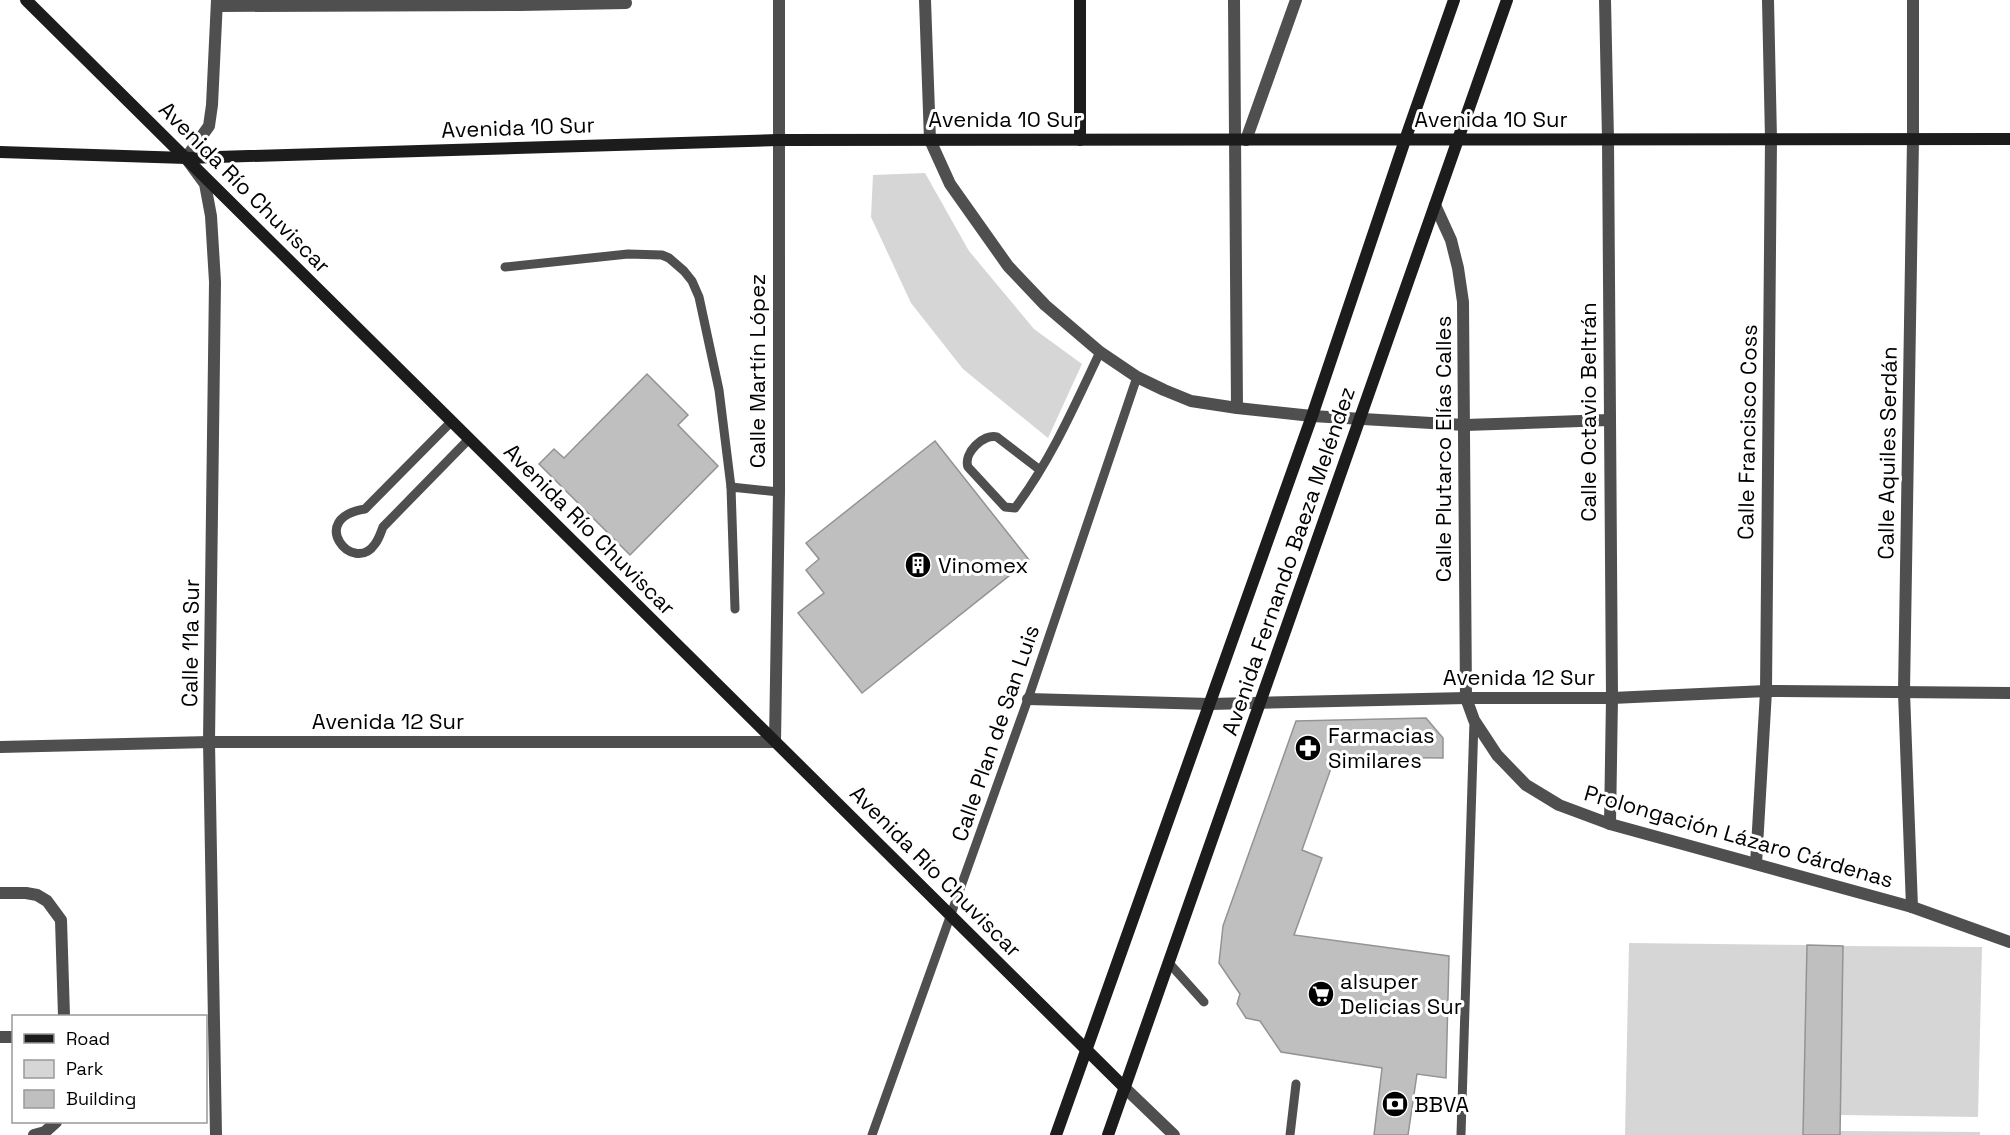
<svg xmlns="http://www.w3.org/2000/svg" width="2010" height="1135" font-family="'Space Grotesk',sans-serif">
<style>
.green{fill:#d6d6d6}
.building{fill:#bfbfbf;stroke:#939393;stroke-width:1.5}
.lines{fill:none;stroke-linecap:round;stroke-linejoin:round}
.lane{stroke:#4f4f4f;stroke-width:9}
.street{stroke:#4f4f4f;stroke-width:12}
.secondary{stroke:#1c1c1c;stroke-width:12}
.labels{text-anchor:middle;stroke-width:6;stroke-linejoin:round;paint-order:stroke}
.street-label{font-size:22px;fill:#000;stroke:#fff}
.poi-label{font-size:22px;fill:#000;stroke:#fff;text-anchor:start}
</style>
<rect width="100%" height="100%" fill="#fff"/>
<!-- green -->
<g class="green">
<path d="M 925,173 L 969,251 L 1034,329 L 1082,364 L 1048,438 L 963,369 L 911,303 L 871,217 L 873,175 Z"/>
<path d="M 1629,943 L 1807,945 L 1803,1135 L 1625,1135 Z"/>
<path d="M 1843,946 L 1982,947 L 1978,1117 L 1840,1115 Z"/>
<path d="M 1840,1131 L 1980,1132 L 1980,1135 L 1840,1135 Z"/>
</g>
<!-- building -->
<g class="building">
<path d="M 647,374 L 688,415 L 678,425 L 718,466 L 630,555 L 539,464 L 554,449 L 564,458 Z"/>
<path d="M 935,441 L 1029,560 L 862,693 L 798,613 L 824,593 L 806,570 L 819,559 L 806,543 Z"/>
<path d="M 1426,718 L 1443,738 L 1443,758 L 1335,757 L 1302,850 L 1322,858 L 1294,935 L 1449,956 L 1446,1078 L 1417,1074 L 1408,1135 L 1374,1135 L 1382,1068 L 1281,1052 L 1260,1021 L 1246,1018 L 1237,1004 L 1240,994 L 1219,963 L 1223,926 L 1296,721 Z"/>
<path d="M 1807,945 L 1843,946 L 1840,1135 L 1803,1135 Z"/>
</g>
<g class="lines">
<!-- lane -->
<g class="lane">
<path d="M 505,267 L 628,254 L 662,255 L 669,258 L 684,271 L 692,281 L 699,297 L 719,390 L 731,487"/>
<path d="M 452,421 L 365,509 C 306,518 353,576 375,544 C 379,539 381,532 383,527 L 469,439"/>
<path d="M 1040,470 L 997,437 C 984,433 963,453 968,467 L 1005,507 L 1015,508 C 1051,460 1075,405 1100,352"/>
<path d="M 735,609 L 731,487 L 779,492"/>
<path d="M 1169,963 L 1204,1002"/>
<path d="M 872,1135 L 1028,699 L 1137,377"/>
<path d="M 1290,1135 L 1296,1084"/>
<path d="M 1461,1135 L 1474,721"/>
</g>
<!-- street -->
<g class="street">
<path d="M 925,0 L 930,140 L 950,184 L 1008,266 L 1045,305 L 1100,352 L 1137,377 L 1164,390 L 1191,401 L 1237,408 L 1312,416 L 1465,425 L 1609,420"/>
<path d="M 1234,0 L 1237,408"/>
<path d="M 1605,0 L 1608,139 L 1612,698 L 1610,824"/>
<path d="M 217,6 L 520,5 L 626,3"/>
<path d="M 1246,140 L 1296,0"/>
<path d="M 1435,205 L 1451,240 L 1458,268 L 1463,302 L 1466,698 L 1474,720 L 1497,755 L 1526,785 L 1559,805 L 1610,824 L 1912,907 L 2010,942"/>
<path d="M 1028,699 L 1210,704 L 1466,698 L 1612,698 L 1766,691 L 2010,693"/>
<path d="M 0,747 L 209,742 L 775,742 L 779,492 L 779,0"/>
<path d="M 1756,864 L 1766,691 L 1771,139 L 1768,0"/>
<path d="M 0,893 L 26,893 L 37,895 L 47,901 L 61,920 L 64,1016"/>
<path d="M 1912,907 L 1904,692 L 1913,139 L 1913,0"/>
<path d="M 0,1037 L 14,1037"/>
<path d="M 1125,1088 L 1174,1135"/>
<path d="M 34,1135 L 45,1132 L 56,1122"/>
<path d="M 216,1135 L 209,742 L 215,282 L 211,216 L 205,184 L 186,158 L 209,126 L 212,105 L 217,0"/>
</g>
<!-- secondary -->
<g class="secondary">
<path d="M 26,0 L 1125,1088"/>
<path d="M 1080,0 L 1080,140"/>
<path d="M 0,152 L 186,158 L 778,140 L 2010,139"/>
<path d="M 1056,1135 L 1312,416 L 1405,140 L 1454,0"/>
<path d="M 1108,1135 L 1507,0"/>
</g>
</g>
<!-- icons -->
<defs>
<symbol id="building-disc" viewBox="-11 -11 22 22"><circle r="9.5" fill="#000" stroke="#fff"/><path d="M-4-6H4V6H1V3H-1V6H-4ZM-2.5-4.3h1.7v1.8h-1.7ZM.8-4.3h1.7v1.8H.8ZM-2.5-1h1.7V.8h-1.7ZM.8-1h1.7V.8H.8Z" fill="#fff"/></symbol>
<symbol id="pharmacy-disc" viewBox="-11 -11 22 22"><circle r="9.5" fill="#000" stroke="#fff"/><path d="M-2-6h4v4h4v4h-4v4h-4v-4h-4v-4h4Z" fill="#fff"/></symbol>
<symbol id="supermarket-disc" viewBox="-11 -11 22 22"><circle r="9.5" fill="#000" stroke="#fff"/><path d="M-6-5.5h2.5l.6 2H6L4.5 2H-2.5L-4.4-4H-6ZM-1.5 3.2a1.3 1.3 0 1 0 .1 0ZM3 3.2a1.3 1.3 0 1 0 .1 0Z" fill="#fff"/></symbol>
<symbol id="bank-disc" viewBox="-11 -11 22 22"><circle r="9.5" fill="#000" stroke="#fff"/><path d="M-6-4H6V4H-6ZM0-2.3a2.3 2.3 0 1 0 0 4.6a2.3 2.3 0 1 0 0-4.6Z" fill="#fff"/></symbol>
</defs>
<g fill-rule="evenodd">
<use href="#building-disc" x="903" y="550" width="30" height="30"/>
<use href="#pharmacy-disc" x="1293" y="733" width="30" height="30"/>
<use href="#supermarket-disc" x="1306" y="979" width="30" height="30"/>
<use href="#bank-disc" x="1380" y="1089" width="30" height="30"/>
</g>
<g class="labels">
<!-- street labels -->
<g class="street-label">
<text x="1005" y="127">Avenida 10 Sur</text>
<text x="1491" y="127">Avenida 10 Sur</text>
<text transform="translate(518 127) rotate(-2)" y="8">Avenida 10 Sur</text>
<text transform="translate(245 187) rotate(45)" y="8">Avenida Río Chuviscar</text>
<text transform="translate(757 371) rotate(-90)" y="8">Calle Martín López</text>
<text transform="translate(1588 412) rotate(-90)" y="8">Calle Octavio Beltrán</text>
<text transform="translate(1747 432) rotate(-89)" y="8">Calle Francisco Coss</text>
<text transform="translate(1443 449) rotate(-90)" y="8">Calle Plutarco Elías Calles</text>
<text transform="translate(1887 453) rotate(-89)" y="8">Calle Aquiles Serdán</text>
<text transform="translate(590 529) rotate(45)" y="8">Avenida Río Chuviscar</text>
<text transform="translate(1288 561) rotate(-71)" y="8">Avenida Fernando Baeza Meléndez</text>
<text transform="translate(190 643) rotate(-89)" y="8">Calle 11a Sur</text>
<text x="1519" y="685">Avenida 12 Sur</text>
<text x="388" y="729">Avenida 12 Sur</text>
<text transform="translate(995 733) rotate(-71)" y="8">Calle Plan de San Luis</text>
<text transform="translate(1739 836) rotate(16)" y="8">Prolongación Lázaro Cárdenas</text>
<text transform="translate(936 871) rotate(45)" y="8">Avenida Río Chuviscar</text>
</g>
<!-- poi labels -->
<g class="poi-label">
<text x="938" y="573">Vinomex</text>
<text x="1328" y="743">Farmacias<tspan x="1328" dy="25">Similares</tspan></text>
<text x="1340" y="989">alsuper<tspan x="1340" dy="25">Delicias Sur</tspan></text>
<text x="1414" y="1112">BBVA</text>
</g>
</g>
<!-- legend -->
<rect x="12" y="1015" width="195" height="108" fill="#ffffff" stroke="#999999" stroke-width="1.5"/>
<rect x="24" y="1034" width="30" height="9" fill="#1c1c1c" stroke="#999999" stroke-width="1.5"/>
<text x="66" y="1045" font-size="18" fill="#000000">Road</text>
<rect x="24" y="1060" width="30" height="18" fill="#d6d6d6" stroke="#999999" stroke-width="1.5"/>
<text x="66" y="1075" font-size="18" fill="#000000">Park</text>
<rect x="24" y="1090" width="30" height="18" fill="#bfbfbf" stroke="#999999" stroke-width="1.5"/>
<text x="66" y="1105" font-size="18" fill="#000000">Building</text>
</svg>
